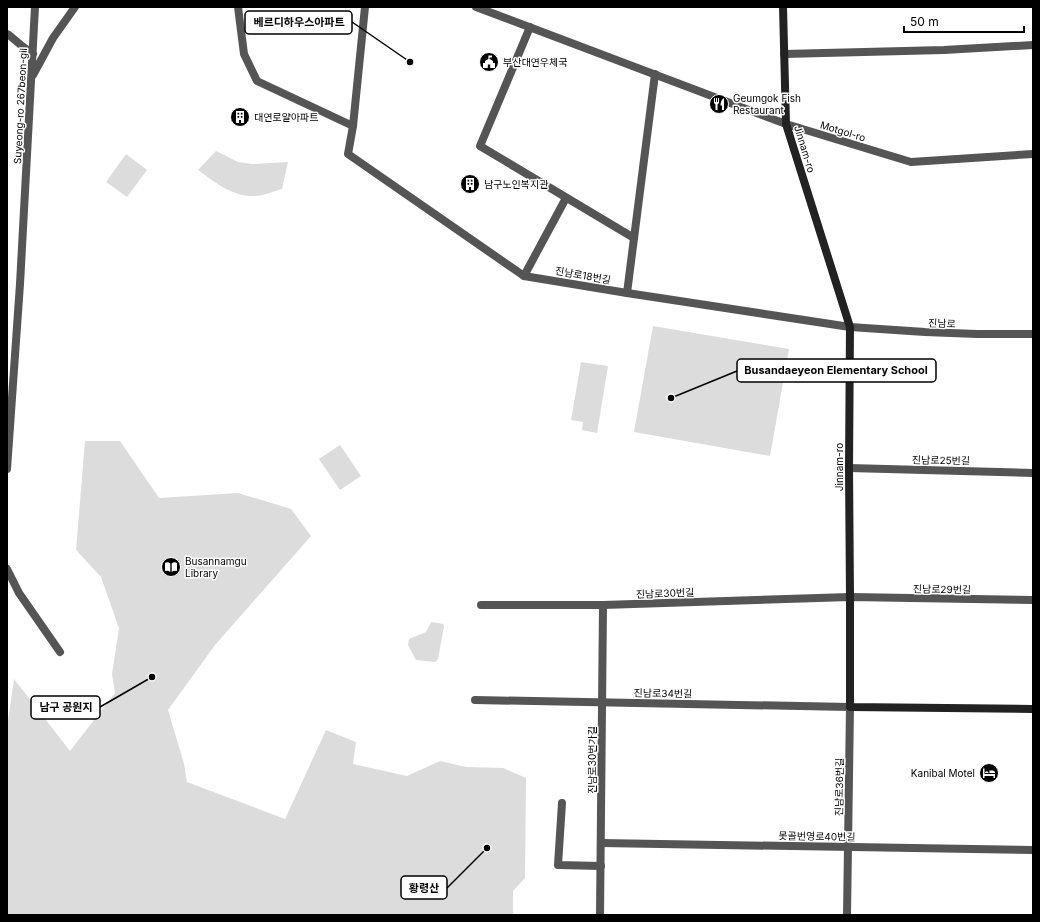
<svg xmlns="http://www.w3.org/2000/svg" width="1040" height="922" font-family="Inter,'Noto Sans KR',sans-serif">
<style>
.green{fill:#dcdcdc}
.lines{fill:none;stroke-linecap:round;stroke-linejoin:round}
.minor{stroke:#555;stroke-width:8}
.tertiary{stroke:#555;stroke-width:8}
.secondary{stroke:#222;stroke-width:8}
.labels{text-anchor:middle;stroke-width:3;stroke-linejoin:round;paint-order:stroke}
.poi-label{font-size:10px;fill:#000;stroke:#fff;text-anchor:start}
.street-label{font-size:10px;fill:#000;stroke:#fff}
.leader{fill:none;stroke:#000;stroke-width:1.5}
.callout-dot{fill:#000;stroke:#fff;stroke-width:1.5}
.callout{fill:#fff;stroke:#000;stroke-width:1.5}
.callout-label{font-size:11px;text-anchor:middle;font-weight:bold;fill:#000}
</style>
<rect width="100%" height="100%" fill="#fff"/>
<!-- green -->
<g class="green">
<path d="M 216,151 L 238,162 L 252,164 L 288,162 L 282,189 C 274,191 264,196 255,196 C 232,197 215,182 198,170 Z"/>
<path d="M 126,154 L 147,170 L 127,197 L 106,182 Z"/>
<path d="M 653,326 L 789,349 L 770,456 L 634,432 Z"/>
<path d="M 581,362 L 608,366 L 597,433 L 582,430 L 583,422 L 571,420 Z"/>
<path d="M 85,441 L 120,441 L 159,498 L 238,493 L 291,509 L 311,536 L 215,645 L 168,710 L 184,764 L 187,782 L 285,819 L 326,730 L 356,742 L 353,764 L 407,776 L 440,761 L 466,767 L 503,768 L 526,778 L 525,878 L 513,891 L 513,915 L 7,915 L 7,728 L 14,679 L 70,751 L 115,693 L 112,674 L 119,628 L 101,577 L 76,550 Z"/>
<path d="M 340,445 L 361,476 L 340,490 L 319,459 Z"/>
<path d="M 431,622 L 443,624 L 444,626 L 438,659 L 435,662 L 416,660 L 408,645 L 409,639 L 426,632 Z"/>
</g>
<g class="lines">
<!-- minor -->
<g class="minor">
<path d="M 238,7 L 244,54 L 257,81 L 353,126"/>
<path d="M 365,7 L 353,126 L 348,154 L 524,276 L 627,293 L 850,327 L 925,332 L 977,334 L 1033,334"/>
<path d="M 530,27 L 480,146 L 634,238"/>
<path d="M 7,34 L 9,35 L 22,46 L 33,54"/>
<path d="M 784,54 L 944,50 L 1033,45"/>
<path d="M 33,75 L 53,38 L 75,7"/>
<path d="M 524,276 L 566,198"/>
<path d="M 627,293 L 655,74"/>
<path d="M 849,468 L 1033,473"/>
<path d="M 7,469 L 20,284 L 35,7"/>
<path d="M 7,569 L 19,593 L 60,652"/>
<path d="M 481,605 L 603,605 L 850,597 L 1033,600"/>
<path d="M 475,700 L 850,707 L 847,915"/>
<path d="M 562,803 L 558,865 L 601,866"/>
<path d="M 601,843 L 1033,850"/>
<path d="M 600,915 L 603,605"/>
</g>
<!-- tertiary -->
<path class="tertiary" d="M 476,7 L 786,124 L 911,162 L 1033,154"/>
<!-- secondary -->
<path class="secondary" d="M 783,7 L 786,124 L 850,327 L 849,468 L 850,597 L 850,707 L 1033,709"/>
</g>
<!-- icons -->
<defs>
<symbol id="civic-disc" viewBox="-11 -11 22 22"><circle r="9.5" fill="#000" stroke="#fff"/><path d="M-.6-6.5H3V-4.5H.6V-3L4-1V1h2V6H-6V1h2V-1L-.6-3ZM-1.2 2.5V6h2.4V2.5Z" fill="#fff"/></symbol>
<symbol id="restaurant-disc" viewBox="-11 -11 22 22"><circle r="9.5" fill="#000" stroke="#fff"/><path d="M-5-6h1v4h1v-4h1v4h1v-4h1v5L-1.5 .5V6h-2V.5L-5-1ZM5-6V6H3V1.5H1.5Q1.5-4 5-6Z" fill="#fff"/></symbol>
<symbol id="building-disc" viewBox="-11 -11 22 22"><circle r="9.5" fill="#000" stroke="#fff"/><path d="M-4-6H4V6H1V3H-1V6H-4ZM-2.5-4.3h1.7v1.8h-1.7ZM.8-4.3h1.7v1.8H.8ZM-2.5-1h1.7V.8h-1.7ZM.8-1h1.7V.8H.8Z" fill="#fff"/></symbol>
<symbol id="library-disc" viewBox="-11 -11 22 22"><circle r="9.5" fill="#000" stroke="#fff"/><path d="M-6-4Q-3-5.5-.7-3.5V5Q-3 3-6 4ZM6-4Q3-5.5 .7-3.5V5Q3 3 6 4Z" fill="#fff"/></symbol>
<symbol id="hotel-disc" viewBox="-11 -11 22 22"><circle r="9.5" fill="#000" stroke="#fff"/><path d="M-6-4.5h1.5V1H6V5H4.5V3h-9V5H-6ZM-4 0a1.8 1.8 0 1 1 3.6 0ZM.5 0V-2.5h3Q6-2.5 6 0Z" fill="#fff"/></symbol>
</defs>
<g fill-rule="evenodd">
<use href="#civic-disc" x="478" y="51" width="22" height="22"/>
<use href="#restaurant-disc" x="708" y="93" width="22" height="22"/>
<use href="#building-disc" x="229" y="106" width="22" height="22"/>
<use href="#building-disc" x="459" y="173" width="22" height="22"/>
<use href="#library-disc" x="160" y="556" width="22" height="22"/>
<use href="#hotel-disc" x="978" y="762" width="22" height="22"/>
</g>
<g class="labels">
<!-- poi labels -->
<g class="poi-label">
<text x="503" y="66">부산대연우체국</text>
<text x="733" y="102">Geumgok Fish<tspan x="733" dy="12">Restaurant</tspan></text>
<text x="254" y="121">대연로얄아파트</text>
<text x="484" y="188">남구노인복지관</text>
<text x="185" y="565">Busannamgu<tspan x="185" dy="12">Library</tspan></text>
<text x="975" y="777" text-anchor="end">Kanibal Motel</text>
</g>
<!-- street labels -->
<g class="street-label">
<text transform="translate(20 106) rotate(-87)" y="4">Suyeong-ro 267beon-gil</text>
<text transform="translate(843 131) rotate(17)" y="4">Motgol-ro</text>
<text transform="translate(805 149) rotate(73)" y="4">Jinnam-ro</text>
<text transform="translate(583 275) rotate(10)" y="4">진남로18번길</text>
<text transform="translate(942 323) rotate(2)" y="4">진남로</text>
<text transform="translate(941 460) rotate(1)" y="4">진남로25번길</text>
<text transform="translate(839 467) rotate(-90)" y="4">Jinnam-ro</text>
<text transform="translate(942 589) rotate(1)" y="4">진남로29번길</text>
<text transform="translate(665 593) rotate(-2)" y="4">진남로30번길</text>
<text transform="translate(663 693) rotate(1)" y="4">진남로34번길</text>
<text transform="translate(592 760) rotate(-90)" y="4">진남로30번가길</text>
<text transform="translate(839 787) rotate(-89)" y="4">진남로36번길</text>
<text transform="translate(817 836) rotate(1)" y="4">못골번영로40번길</text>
</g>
</g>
<!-- callouts -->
<path class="leader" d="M410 62L352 22M671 398L737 371M152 677L100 707M487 848L447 888"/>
<g class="callout-dot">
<circle cx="410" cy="62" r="4"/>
<circle cx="671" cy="398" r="4"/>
<circle cx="152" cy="677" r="4"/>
<circle cx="487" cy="848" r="4"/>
</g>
<g class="callout">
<rect x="245" y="11" width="107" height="23" rx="4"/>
<rect x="737" y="359" width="199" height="23" rx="4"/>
<rect x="31" y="696" width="69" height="23" rx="4"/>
<rect x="401" y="876" width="46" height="23" rx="4"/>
</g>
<g class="callout-label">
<text x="299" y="26">베르디하우스아파트</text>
<text x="836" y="374">Busandaeyeon Elementary School</text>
<text x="66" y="711">남구 공원지</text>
<text x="424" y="892">황령산</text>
</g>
<!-- border -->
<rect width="1040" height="922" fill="none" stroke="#000000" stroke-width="16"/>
<!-- scale -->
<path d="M904 26v6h120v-6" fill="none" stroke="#000000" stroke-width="2"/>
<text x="910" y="26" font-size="12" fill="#000000" stroke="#ffffff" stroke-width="3" paint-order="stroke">50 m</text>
</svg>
